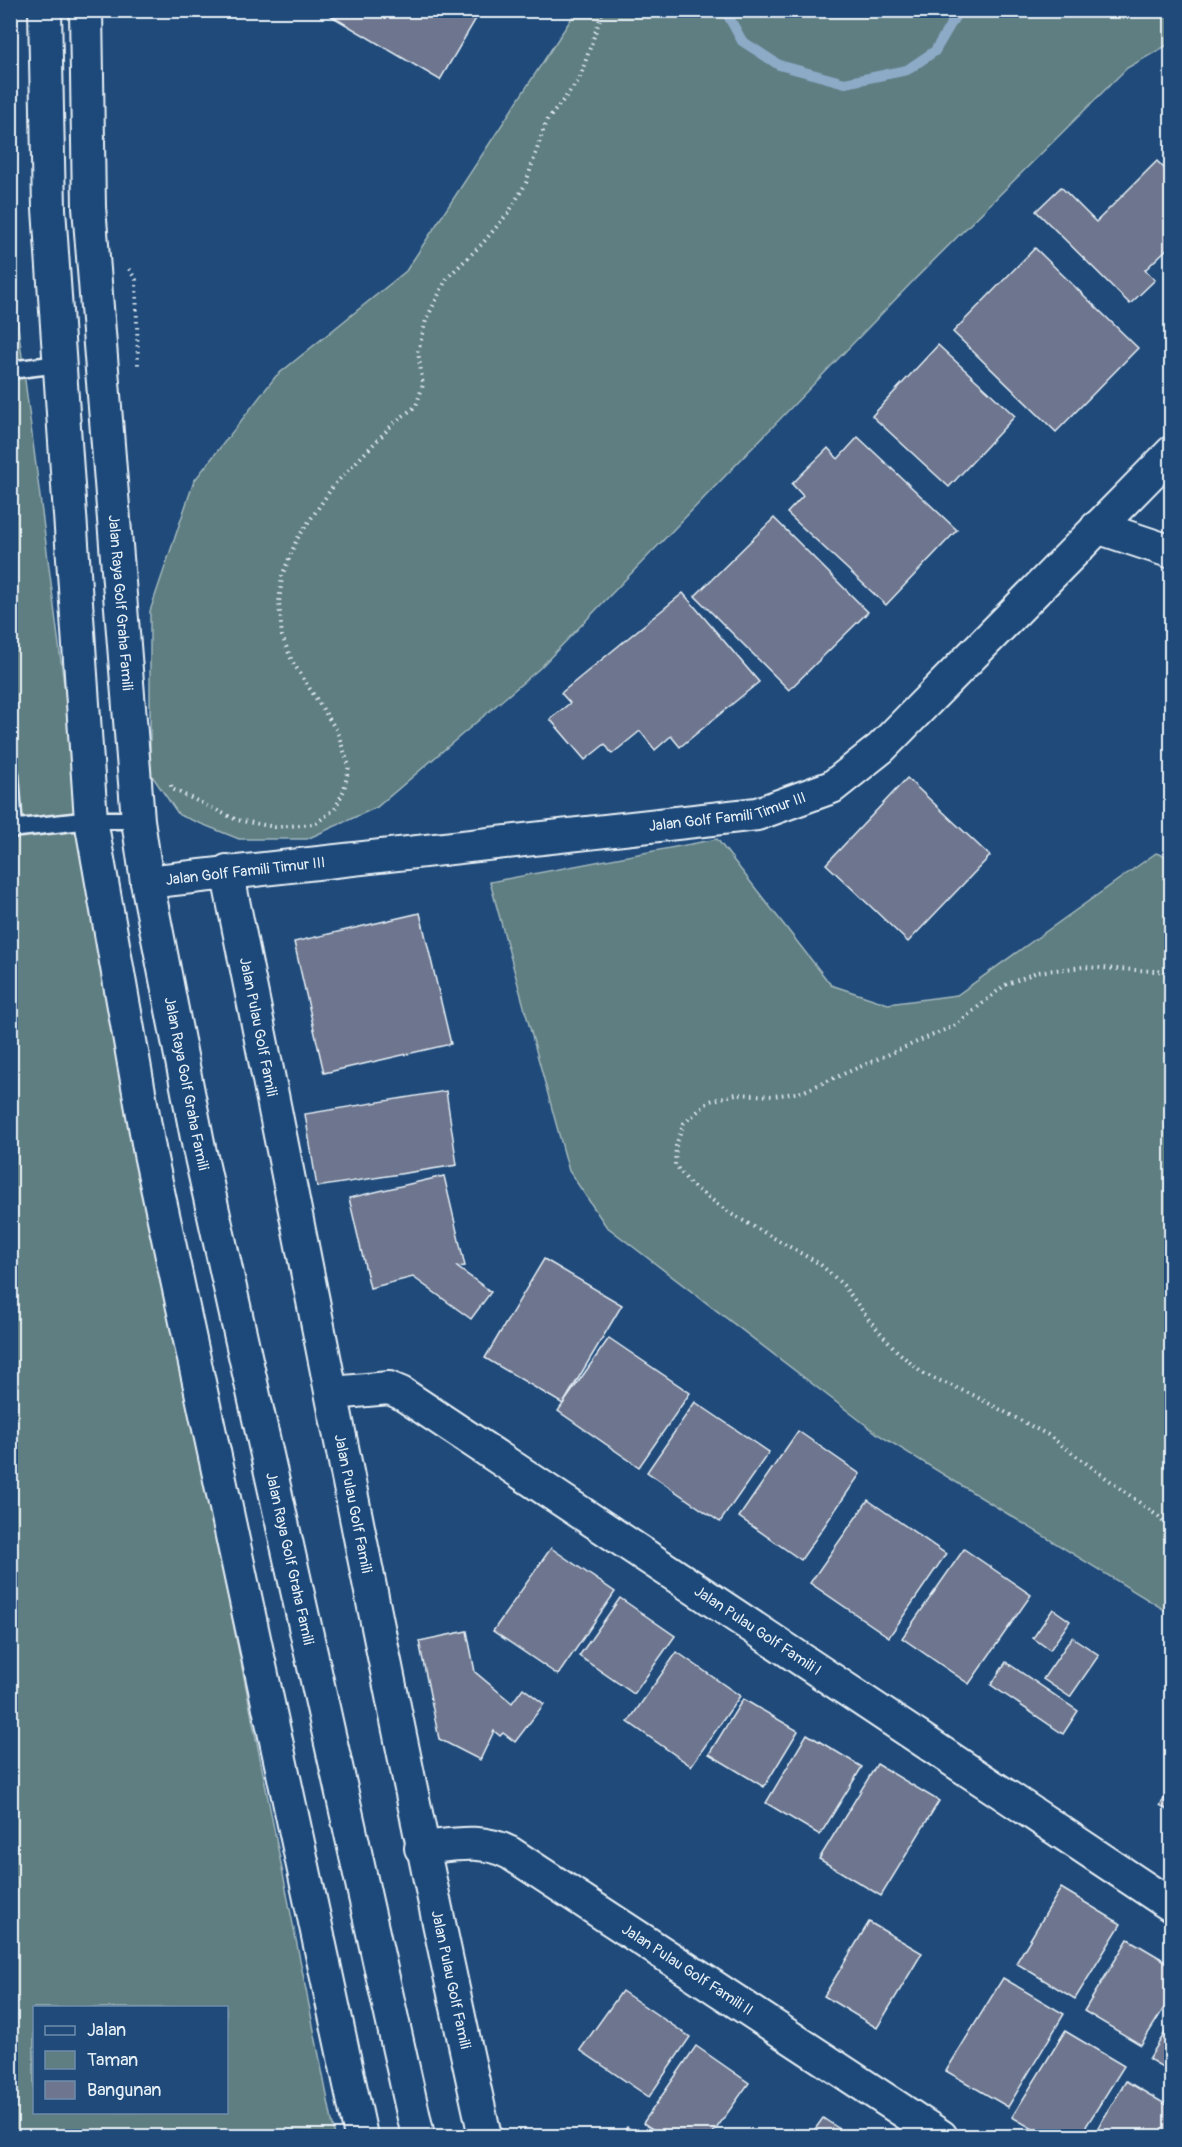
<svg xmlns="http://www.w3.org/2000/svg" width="1182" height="2147" font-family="Pangolin,sans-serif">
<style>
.green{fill:#5e7e82;stroke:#a3b8bd;stroke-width:1.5;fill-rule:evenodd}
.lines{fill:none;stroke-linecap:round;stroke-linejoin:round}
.stream{stroke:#8daac7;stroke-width:10}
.building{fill:#6d768e;stroke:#e8f1f8;stroke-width:1.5}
.service-casing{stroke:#e8f1f8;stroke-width:21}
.minor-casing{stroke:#e8f1f8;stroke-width:36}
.path{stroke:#e8f1f8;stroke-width:4;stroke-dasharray:1.5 4.5;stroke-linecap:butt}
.service{stroke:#1f4a7a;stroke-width:16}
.minor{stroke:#1f4a7a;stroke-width:32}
.labels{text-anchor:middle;stroke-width:5;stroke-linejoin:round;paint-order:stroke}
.street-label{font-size:15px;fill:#e8f1f8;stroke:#1f4a7a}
</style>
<rect width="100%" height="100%" fill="#1f4a7a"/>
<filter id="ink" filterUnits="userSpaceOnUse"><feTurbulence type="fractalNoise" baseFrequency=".0167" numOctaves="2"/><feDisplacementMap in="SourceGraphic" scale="12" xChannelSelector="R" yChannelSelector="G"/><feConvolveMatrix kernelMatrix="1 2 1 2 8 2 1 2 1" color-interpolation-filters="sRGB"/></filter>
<g filter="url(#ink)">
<!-- green -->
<g class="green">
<path d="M 577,10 L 1171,11 L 1171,43 L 1127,68 L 916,278 L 540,668 L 377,807 L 307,839 L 239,839 L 179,815 L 150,773 L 150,611 L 194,481 L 276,376 L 406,271 Z"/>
<path d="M 11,271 L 80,809 L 134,1123 L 335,2136 L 11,2136 ZM 34,2008 L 226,2008 L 226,2112 L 34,2112 Z"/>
<path d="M 717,839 L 831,985 L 888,1004 L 957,995 L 1156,853 L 1171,858 L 1171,1614 L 879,1435 L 606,1226 L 569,1171 L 490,882 Z"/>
</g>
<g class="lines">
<!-- stream -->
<path class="stream" d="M 725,10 L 742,41 L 779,65 L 845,83 L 907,70 L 935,51 L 959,10"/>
</g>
<!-- building -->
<g class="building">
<path d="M 321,10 L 481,10 L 440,80 Z"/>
<path d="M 1157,161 L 1172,176 L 1172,244 L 1145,270 L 1155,280 L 1130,304 L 1036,211 L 1061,187 L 1096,222 Z"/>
<path d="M 1035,248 L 1138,348 L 1056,432 L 953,332 Z"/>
<path d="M 938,345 L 1015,416 L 949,487 L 872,416 Z"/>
<path d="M 858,437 L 957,530 L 886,605 L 787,513 L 803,496 L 792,484 L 828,448 L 838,459 Z"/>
<path d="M 774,518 L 868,612 L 789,690 L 695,596 Z"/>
<path d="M 683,593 L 759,682 L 680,747 L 671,736 L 655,750 L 640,731 L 612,754 L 605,744 L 585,760 L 550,719 L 570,703 L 561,693 Z"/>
<path d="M 907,778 L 990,856 L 908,942 L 826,864 Z"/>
<path d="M 420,913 L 451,1044 L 324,1073 L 294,942 Z"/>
<path d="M 446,1091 L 457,1165 L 317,1187 L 305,1114 Z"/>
<path d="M 444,1176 L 465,1266 L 457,1267 L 491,1292 L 471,1319 L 413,1277 L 370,1288 L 349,1198 Z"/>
<path d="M 544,1259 L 622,1305 L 563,1404 L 485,1358 Z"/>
<path d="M 609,1338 L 690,1393 L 639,1467 L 558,1411 Z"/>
<path d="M 695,1402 L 769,1452 L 720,1522 L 647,1472 Z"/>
<path d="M 798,1431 L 860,1474 L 801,1560 L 739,1517 Z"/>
<path d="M 868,1500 L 946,1554 L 889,1637 L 810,1583 Z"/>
<path d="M 551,1548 L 615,1592 L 558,1675 L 493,1631 Z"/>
<path d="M 964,1549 L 1031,1595 L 969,1684 L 902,1638 Z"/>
<path d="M 620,1598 L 675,1636 L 634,1694 L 579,1656 Z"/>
<path d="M 1053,1609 L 1070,1621 L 1050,1650 L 1033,1638 Z"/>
<path d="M 467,1631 L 475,1672 L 512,1703 L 523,1688 L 544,1704 L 515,1742 L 503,1733 L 500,1736 L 494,1731 L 480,1760 L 439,1739 L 419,1641 Z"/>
<path d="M 1072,1637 L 1099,1655 L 1070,1697 L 1043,1679 Z"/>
<path d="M 677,1652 L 740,1696 L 691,1766 L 628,1722 Z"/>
<path d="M 1006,1662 L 1078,1711 L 1063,1734 L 991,1685 Z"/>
<path d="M 743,1699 L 798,1731 L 764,1787 L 709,1754 Z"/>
<path d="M 807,1734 L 862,1767 L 820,1835 L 766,1803 Z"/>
<path d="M 877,1764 L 939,1801 L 881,1896 L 819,1859 Z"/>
<path d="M 1172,1788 L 1172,1813 L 1160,1805 Z"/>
<path d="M 1061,1888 L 1121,1924 L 1075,1999 L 1016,1963 Z"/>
<path d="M 869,1922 L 922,1953 L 877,2028 L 824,1996 Z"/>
<path d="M 1128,1939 L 1172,1965 L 1172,1995 L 1141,2045 L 1084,2011 Z"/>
<path d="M 1003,1978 L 1064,2014 L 1008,2107 L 946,2071 Z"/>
<path d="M 622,1991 L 690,2037 L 649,2097 L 580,2050 Z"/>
<path d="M 1172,2021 L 1172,2073 L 1149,2059 Z"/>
<path d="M 1065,2031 L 1124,2066 L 1080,2136 L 1045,2136 L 1012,2117 Z"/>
<path d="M 696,2046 L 749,2083 L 711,2136 L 663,2136 L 643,2123 Z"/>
<path d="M 1126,2081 L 1172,2108 L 1172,2136 L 1093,2136 Z"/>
<path d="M 823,2118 L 850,2136 L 810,2136 Z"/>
<path d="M 627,2127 L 641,2136 L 620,2136 Z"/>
</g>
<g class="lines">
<defs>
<g id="service">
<path d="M 10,370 L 60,364"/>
<path d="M 10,774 L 14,829"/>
<path d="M 10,829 L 91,820 L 138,820"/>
</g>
<g id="minor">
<path d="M 45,10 L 49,209 L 91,820 L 150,1154 L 361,2136"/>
<path id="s1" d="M 86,10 L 89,207 L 138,820 L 147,882 L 199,1148 L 418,2136"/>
<path d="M 1097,527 L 1172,552"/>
<path id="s2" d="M 227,871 C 313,1293 392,1716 485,2136"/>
<path id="s3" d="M 147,882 L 757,814 L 832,787 L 881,748 L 1172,452"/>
<path id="s4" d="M 333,1393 L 389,1388 L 401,1393 L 1172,1906"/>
<path id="s5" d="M 421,1848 C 453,1845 481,1838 510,1853 L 941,2136"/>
</g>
</defs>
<!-- service casing -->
<use href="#service" class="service-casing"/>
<!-- minor casing -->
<use href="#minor" class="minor-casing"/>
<!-- path -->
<g class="path">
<path d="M 129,269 L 136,280 L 138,365"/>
<path d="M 171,785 L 172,789 L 237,820 L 275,827 L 315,824 L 335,809 L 344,790 L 349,766 L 337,731 L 292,661 L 282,636 L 279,603 L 282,576 L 297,539 L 334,485 L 394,423 L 416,406 L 423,385 L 418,352 L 426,320 L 447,278 L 482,244 L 509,212 L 526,183 L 546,122 L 579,80 L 603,10"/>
<path d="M 1172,972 L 1083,967 L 1037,972 L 1005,985 L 956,1025 L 802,1092 L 773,1096 L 736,1094 L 710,1101 L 684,1123 L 676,1145 L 675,1165 L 691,1185 L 733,1215 L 820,1264 L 843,1285 L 870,1321 L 897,1351 L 922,1373 L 973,1395 L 1048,1435 L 1159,1517 L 1172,1533"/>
</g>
<!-- service -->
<use href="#service" class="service"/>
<!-- minor -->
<use href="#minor" class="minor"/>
</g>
</g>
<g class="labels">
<!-- street labels -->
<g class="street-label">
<text dy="5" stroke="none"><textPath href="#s1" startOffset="594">Jalan Raya Golf Graha Famili</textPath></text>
<text dy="5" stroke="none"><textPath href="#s3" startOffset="585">Jalan Golf Famili Timur III</textPath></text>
<text dy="5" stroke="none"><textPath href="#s3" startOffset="99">Jalan Golf Famili Timur III</textPath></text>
<text dy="5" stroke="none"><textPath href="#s2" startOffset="159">Jalan Pulau Golf Famili</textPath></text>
<text dy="5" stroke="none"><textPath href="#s1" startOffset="1080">Jalan Raya Golf Graha Famili</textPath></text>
<text dy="5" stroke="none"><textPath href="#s2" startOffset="645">Jalan Pulau Golf Famili</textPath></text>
<text dy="5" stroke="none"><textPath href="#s1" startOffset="1566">Jalan Raya Golf Graha Famili</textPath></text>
<text dy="5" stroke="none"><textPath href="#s4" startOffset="498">Jalan Pulau Golf Famili I</textPath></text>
<text dy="5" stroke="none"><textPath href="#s5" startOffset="303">Jalan Pulau Golf Famili II</textPath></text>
<text dy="5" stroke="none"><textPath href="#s2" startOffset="1131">Jalan Pulau Golf Famili</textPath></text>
</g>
</g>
<!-- margin -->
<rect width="1182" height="2147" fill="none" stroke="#1f4a7a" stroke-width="36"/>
<rect x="18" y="18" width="1146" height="2111" fill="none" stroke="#e8f1f8" stroke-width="2" filter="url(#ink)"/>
<!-- legend -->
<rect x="33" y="2006" width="195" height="108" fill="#1f4a7a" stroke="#6f8dac" stroke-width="1.5"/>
<rect x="45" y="2026" width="30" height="9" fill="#1f4a7a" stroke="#6f8dac" stroke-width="1.5"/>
<text x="87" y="2036" font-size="18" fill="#e8f1f8">Jalan</text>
<rect x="45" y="2051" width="30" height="18" fill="#5e7e82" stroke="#6f8dac" stroke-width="1.5"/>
<text x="87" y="2066" font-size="18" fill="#e8f1f8">Taman</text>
<rect x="45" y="2081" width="30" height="18" fill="#6d768e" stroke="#6f8dac" stroke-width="1.5"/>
<text x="87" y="2096" font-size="18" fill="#e8f1f8">Bangunan</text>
</svg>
